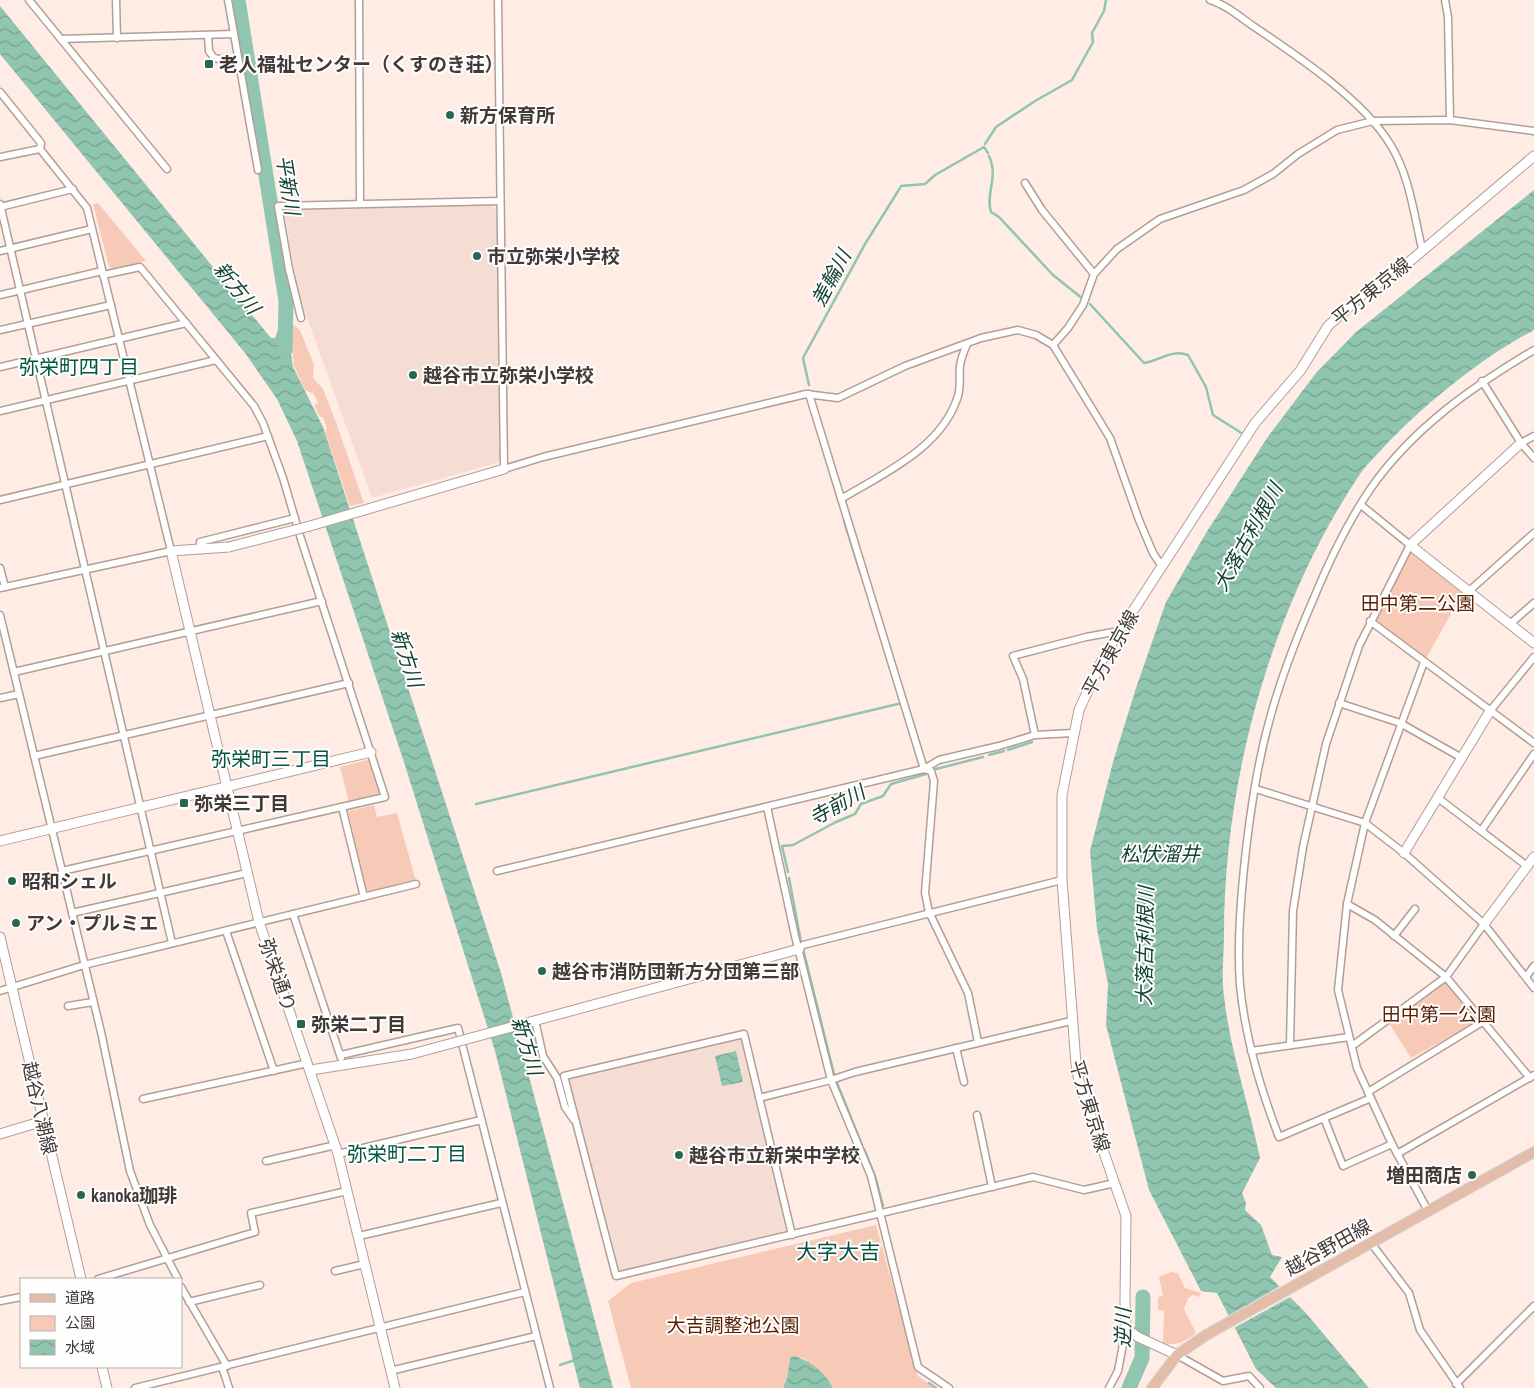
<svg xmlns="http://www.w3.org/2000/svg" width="1534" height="1388" font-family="'Sofia Sans Condensed','Noto Sans JP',sans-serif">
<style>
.built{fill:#f6ddd3}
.green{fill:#f6cab7}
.water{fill:url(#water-waves)}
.pier{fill:#ffede5}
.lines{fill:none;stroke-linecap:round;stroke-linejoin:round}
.stream{stroke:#90c5b0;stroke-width:2.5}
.river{stroke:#90c5b0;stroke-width:15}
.street-casing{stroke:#b39e95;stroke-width:9}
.secondary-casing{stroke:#b39e95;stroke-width:11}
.primary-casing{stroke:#d6d4d3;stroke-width:12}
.street{stroke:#fff;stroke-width:6}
.secondary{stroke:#fff;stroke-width:9}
.primary{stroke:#e4bcaa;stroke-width:10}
.secondary-bridge-casing{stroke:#b39e95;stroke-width:11;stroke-linecap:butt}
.secondary-bridge{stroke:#fff;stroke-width:9}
.poi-dot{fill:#296651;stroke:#fefefe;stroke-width:2}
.labels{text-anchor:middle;stroke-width:4;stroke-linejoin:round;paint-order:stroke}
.poi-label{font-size:19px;font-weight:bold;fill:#433a36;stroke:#fefefe;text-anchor:start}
.street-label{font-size:19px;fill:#433a36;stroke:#fefefe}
.park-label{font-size:19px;fill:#581f00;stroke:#fefefe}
.water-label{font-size:20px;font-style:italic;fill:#144233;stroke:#fefefe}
.neighbourhood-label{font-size:20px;fill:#035540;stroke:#fefefe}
.quarter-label{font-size:21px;fill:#035540;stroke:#fefefe}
</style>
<defs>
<pattern id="water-waves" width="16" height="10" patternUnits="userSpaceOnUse" patternTransform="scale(1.25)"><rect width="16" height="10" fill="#90c5b0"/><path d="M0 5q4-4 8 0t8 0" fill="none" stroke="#77a190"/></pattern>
</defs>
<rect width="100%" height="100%" fill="#ffede5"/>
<!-- built -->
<g class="built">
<path d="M 492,205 L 497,209 L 500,459 L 497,463 L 372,498 L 297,290 L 285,214 L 289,210 Z"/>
<path d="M 742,1038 L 788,1232 L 619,1272 L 568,1078 Z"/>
</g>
<!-- green -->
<g class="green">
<path d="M 98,203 L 146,261 L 113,269 L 109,267 L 93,204 Z"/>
<path d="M 289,322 L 300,330 L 314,365 L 313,378 L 323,389 L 337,425 L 364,503 L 350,506 L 325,432 L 327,428 L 323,417 L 320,417 L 314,405 L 318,403 L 314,394 L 305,390 L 294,366 Z"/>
<path d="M 1410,545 L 1461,590 L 1461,596 L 1424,662 L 1370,621 Z"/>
<path d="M 367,760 L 371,761 L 380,792 L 379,795 L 349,803 L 340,767 Z"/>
<path d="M 374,805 L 377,817 L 397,813 L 416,881 L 369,892 L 366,889 L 348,811 Z"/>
<path d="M 1443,979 L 1478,1021 L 1411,1058 L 1387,1020 Z"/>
<path d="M 876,1225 L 918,1376 L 935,1388 L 833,1388 L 829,1380 L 803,1358 L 790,1358 L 787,1378 L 783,1388 L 631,1388 L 608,1301 L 631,1283 Z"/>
<path d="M 1171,1272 L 1178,1273 L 1185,1288 L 1201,1293 L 1199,1297 L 1193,1295 L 1188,1298 L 1184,1309 L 1196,1333 C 1186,1342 1176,1346 1163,1343 L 1164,1311 L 1158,1310 L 1158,1297 L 1163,1296 L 1159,1277 Z"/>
</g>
<!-- water -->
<g class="water">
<path d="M 0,6 L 266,332 L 271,338 L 275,338 L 279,328 L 287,329 L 293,367 L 323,427 L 501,973 L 613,1388 L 580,1388 L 495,1051 L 402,756 L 297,441 L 277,399 L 245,353 L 0,54 Z"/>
<path d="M 1534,190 L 1534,330 C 1482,357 1422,406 1382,449 C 1375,457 1366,465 1360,474 C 1272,605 1224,777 1224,935 C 1224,955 1221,976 1224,996 C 1230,1051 1249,1104 1260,1158 L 1242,1193 L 1246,1203 L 1245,1210 L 1261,1225 L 1272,1255 L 1282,1257 L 1270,1277 L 1305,1312 L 1369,1388 L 1276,1388 L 1256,1369 L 1217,1293 L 1201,1291 L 1149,1190 L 1106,1025 L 1108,984 L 1097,929 L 1090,851 L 1113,762 L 1136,688 L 1166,602 L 1206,533 L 1267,438 L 1316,373 L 1356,332 Z"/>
<path d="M 736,1051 L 743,1082 L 722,1086 L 715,1056 Z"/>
<path d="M 794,1356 C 809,1360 827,1374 833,1388 L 783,1388 L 787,1378 L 790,1358 Z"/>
</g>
<!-- pier -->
<path class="pier" d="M 1282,1285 L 1292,1296 L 1232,1329 L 1226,1317 Z"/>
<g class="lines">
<!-- stream -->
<g class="stream">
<path d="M 985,144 L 996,127 L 1035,101 L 1072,80 L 1093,42 L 1092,33 L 1104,11 L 1106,0"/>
<path d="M 989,156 C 999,178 985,194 991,212 L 999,217 L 1053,275 L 1083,299"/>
<path d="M 901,186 L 925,184 L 935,175 L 984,147 L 988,153"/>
<path d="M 1090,304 L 1144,363 C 1159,361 1171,349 1188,355 L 1206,387 L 1213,415 L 1243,434"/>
<path d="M 809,385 L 803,358 L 865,244 L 900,188"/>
<path d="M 844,521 L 860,572"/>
<path d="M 1008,750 L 1032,742"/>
<path d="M 989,755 L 1004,751"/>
<path d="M 936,769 L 983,757"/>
<path d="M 476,804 L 902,703"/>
<path d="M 788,872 L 782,846 L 793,845 L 836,822 L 855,814 L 861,804 L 883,796 L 891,784 L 926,774"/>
<path d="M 789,878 L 801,942"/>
<path d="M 803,949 L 834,1074"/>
<path d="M 837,1083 L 862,1145"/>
<path d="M 864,1149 L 875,1176 L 883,1206"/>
<path d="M 560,1365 L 575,1360"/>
<path d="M 929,1383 L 936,1388"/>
</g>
<!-- river -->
<g class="river">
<path d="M 238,0 L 286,301 L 285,350"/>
<path d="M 1129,1388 L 1142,1358 L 1143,1297"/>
</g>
<defs>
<g id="street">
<path d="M 29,0 L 167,169"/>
<path d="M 116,0 L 117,38"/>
<path d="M 228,0 L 258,170"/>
<path d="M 359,0 L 360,203"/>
<path d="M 498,0 L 504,469 L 543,457 L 806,394 L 838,398 L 905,366 L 981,338 L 1018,330 L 1036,335 L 1053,345 L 1110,438 L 1139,520 L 1153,553 L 1161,565"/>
<path d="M 1210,0 C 1227,5 1241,18 1256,28 C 1299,57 1363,100 1390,144 C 1409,174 1414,214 1422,249"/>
<path d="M 1445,0 L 1448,17 L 1450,120"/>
<path d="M 208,35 L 209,51 L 214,58 L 225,60 L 238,59"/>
<path d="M 61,39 L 234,34"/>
<path d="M 0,92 L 41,143 L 40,149 L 87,208 L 171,551 L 0,588"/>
<path d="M 0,157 L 40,149"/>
<path d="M 1025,183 L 1042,210 L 1094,274"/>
<path d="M 0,204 L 172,943"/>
<path d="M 0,207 L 73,189"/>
<path d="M 0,251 L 92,229"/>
<path d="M 0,295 L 102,271"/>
<path d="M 301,318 L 289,269 L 278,206 L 500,201"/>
<path d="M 0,330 L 111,305"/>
<path d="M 1053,345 L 1068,328 L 1083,305 L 1094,274 L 1117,249 L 1160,219 L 1244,190 L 1273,174 L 1298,154 L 1337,130 L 1373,121 L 1450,120 L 1534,131"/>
<path d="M 0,367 L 186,323"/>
<path d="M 1482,381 L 1521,443 L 1534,458"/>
<path d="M 809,394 L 924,769"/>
<path d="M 0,411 L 216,360"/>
<path d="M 1521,443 L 1534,436"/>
<path d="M 841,499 C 884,473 942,448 958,396 C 961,387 959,376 960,366 C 961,358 964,351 967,344"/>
<path d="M 0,500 L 268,436"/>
<path d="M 200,550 L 200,542 L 295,518"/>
<path d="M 0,568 L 5,587"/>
<path d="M 1469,591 L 1534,533"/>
<path d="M 0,615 L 101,1032 L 130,1171 L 150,1225 L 178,1279"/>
<path d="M 1370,621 L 1534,743"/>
<path d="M 1510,624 L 1534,603"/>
<path d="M 1424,662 L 1365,823 L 1347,904 L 1338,990 L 1357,1068 L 1392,1144 L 1428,1211"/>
<path d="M 14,672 L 322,601"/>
<path d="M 0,698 L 19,694"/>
<path d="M 1339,703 L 1400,723 L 1462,758"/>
<path d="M 1490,711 L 1534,657"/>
<path d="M 1035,735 L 1023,679 L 1013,656 L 1086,637 L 1119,631"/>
<path d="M 34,756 L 349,683"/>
<path d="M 924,769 L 931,771 L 934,781 L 925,893 L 929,912 L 968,993 L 978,1042"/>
<path d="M 1256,789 L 1365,823 L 1404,853 L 1484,924 L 1534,988"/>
<path d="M 1438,798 L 1527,866"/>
<path d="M 342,807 L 364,897"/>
<path d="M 767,807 L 795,936 L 831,1080 L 871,1176 L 918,1367 L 949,1388"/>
<path d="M 1481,831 L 1534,754"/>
<path d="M 62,871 L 385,797 L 301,539 L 283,478 L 263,423 L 254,406 L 140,267 L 103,275"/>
<path d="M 497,871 L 924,769 L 939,760 L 999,746 L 1035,735 L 1073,733"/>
<path d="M 1347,904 L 1375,920 L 1446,977 L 1530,1078"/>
<path d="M 72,913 L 247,873"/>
<path d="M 293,914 L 341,1058"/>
<path d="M 226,931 L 274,1071"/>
<path d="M 1394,936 L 1415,909"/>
<path d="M 799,949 L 803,945 L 1062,880"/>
<path d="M 1526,977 L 1534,966"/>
<path d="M 0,991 L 84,965 L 416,884"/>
<path d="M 68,1006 L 93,1002"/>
<path d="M 535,1020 L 543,1056 L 557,1078 L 565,1107 L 574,1120"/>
<path d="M 1290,1045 L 1293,911 L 1303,847 L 1326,744 L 1359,646 L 1410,545 L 1361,505"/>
<path d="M 1352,1046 L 1446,977 L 1484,924"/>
<path d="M 956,1048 L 964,1082"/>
<path d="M 1251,1051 L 1349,1037"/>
<path d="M 341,1055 L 458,1028 L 550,1388"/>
<path d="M 1368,1092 L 1484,1021"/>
<path d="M 759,1098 L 831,1080 L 855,1072 L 1071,1021"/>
<path d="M 1371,1098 L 1279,1137 C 1260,1088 1245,1037 1240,985 C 1237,946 1240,907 1244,868 C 1249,820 1256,769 1269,722 C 1280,680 1296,639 1313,600 C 1329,561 1347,523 1371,488 C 1413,428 1472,387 1534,350"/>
<path d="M 143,1099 L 308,1063"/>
<path d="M 977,1115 L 992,1187"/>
<path d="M 1324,1118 L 1343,1166 L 1392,1144"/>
<path d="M 338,1154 L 481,1120"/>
<path d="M 1397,1154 L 1534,1075"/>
<path d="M 266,1161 L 336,1145"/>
<path d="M 792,1235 L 744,1034 L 564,1076 L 616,1276 L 1033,1177 L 1084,1190 L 1115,1183"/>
<path d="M 359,1236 L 501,1203"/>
<path d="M 1371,1243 L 1409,1293 L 1420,1330 L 1460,1388"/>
<path d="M 335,1271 L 365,1264"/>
<path d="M 98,1279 L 255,1232 L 251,1213 L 347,1191"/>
<path d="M 181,1287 L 227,1366"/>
<path d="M 0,1301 L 21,1297"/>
<path d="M 189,1302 L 260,1285"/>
<path d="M 1177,1355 L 1223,1381 L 1249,1376 L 1260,1388"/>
<path d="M 222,1367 L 229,1388"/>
<path d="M 390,1371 L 536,1336"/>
<path d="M 1456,1384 L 1534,1306"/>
<path d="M 135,1388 L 525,1292"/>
<path d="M 1109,1388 L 1118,1371 L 1126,1328"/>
</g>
<g id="secondary">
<path d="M 1521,443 L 1410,545 L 1534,643"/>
<path d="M 310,526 L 504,469"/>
<path d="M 229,547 L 171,551 L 259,922 L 338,1154 L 395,1388"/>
<path d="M 0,841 L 371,752"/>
<path d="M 1404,853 L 1490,711"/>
<path d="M 1484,924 L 1534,857"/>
<path d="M 0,937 L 81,1279"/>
<path d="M 530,1022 L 799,949"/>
<path d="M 311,1070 L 349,1064"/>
<path d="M 0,1134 L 43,1121"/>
<path d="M 1177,1355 L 1138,1337 L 1126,1328 L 1125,1301 L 1126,1216 L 1079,1081 L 1076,1064 L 1062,880 L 1062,795 L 1079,710 L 1105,654 L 1255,423 L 1300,371 L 1328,326 L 1362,295 L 1409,262 L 1534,156"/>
<path d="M 102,1367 L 107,1388"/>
</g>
<path id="primary" d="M 1152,1388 L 1177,1355 L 1206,1335 L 1534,1152"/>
</defs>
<!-- street casing -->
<use href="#street" class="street-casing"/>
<!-- secondary casing -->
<use href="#secondary" class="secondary-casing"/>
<!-- primary casing -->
<use href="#primary" class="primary-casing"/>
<!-- street -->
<use href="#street" class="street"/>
<!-- secondary -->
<use href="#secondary" class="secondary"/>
<!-- primary -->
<use href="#primary" class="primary"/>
<defs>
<g id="secondary-bridge">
<path d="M 229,547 L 310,526"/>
<path d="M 349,1064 L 412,1054 L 530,1022"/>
</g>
</defs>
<!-- secondary-bridge casing -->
<use href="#secondary-bridge" class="secondary-bridge-casing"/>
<!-- secondary-bridge -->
<use href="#secondary-bridge" class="secondary-bridge"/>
</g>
<!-- markers -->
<g class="poi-dot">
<rect x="204" y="59" width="10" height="10" rx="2.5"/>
<circle cx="450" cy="115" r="5"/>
<circle cx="477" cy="256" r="5"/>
<circle cx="413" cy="375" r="5"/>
<rect x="179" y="798" width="10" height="10" rx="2.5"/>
<circle cx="12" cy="881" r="5"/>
<circle cx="16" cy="923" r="5"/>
<circle cx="542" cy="971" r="5"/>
<rect x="296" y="1019" width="10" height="10" rx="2.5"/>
<circle cx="679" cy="1155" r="5"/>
<circle cx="1472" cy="1175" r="5"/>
<circle cx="81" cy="1195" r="5"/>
</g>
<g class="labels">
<!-- poi labels -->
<g class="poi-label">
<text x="219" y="71">老人福祉センター（くすのき荘）</text>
<text x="460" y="122">新方保育所</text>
<text x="487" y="263">市立弥栄小学校</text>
<text x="423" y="382">越谷市立弥栄小学校</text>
<text x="194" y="810">弥栄三丁目</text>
<text x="22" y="888">昭和シェル</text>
<text x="26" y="930">アン・プルミエ</text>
<text x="552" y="978">越谷市消防団新方分団第三部</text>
<text x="311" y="1031">弥栄二丁目</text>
<text x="689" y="1162">越谷市立新栄中学校</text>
<text x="1462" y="1182" text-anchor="end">増田商店</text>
<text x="91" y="1202">kanoka珈琲</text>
</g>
<!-- street labels -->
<g class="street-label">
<text transform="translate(1371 291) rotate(-39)" y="7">平方東京線</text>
<text transform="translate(1110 653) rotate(-61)" y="7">平方東京線</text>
<text transform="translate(278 975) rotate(71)" y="7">弥栄通り</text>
<text transform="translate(1090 1106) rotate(73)" y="7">平方東京線</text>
<text transform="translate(40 1108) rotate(77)" y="7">越谷八潮線</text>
<text transform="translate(1328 1247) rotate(-29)" y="7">越谷野田線</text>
</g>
<!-- park labels -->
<g class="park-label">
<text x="1418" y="610">田中第二公園</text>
<text x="1439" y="1021">田中第一公園</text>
<text x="733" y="1332">大吉調整池公園</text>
</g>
<!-- water labels -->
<g class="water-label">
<text transform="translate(288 185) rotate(81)" y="7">平新川</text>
<text transform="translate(831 278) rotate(-62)" y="7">差輪川</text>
<text transform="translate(237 288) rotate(51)" y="7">新方川</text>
<text transform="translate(1248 537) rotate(-61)" y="7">大落古利根川</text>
<text transform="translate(407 658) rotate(72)" y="7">新方川</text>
<text transform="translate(837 805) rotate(-29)" y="7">寺前川</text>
<text x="1160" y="861">松伏溜井</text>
<text transform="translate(1145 946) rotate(-89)" y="7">大落古利根川</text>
<text transform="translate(527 1046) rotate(73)" y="7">新方川</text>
<text transform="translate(1123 1328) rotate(-89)" y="7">逆川</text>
</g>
<!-- neighbourhood labels -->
<g class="neighbourhood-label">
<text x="79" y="374">弥栄町四丁目</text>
<text x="271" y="766">弥栄町三丁目</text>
<text x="407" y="1161">弥栄町二丁目</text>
</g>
<!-- quarter labels -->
<g class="quarter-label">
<text x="838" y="1259">大字大吉</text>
</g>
</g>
<!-- legend -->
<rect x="20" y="1278" width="162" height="90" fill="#fefefe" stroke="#b3b0ae"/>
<rect x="30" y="1294" width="25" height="8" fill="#e4bcaa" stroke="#b3b0ae"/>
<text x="65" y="1303" font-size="15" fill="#433a36">道路</text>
<rect x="30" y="1316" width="25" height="15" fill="#f6cab7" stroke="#b3b0ae"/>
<text x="65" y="1328" font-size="15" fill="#433a36">公園</text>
<rect x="30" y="1340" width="25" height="15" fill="url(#water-waves)" stroke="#b3b0ae"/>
<text x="65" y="1353" font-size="15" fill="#433a36">水域</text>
</svg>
